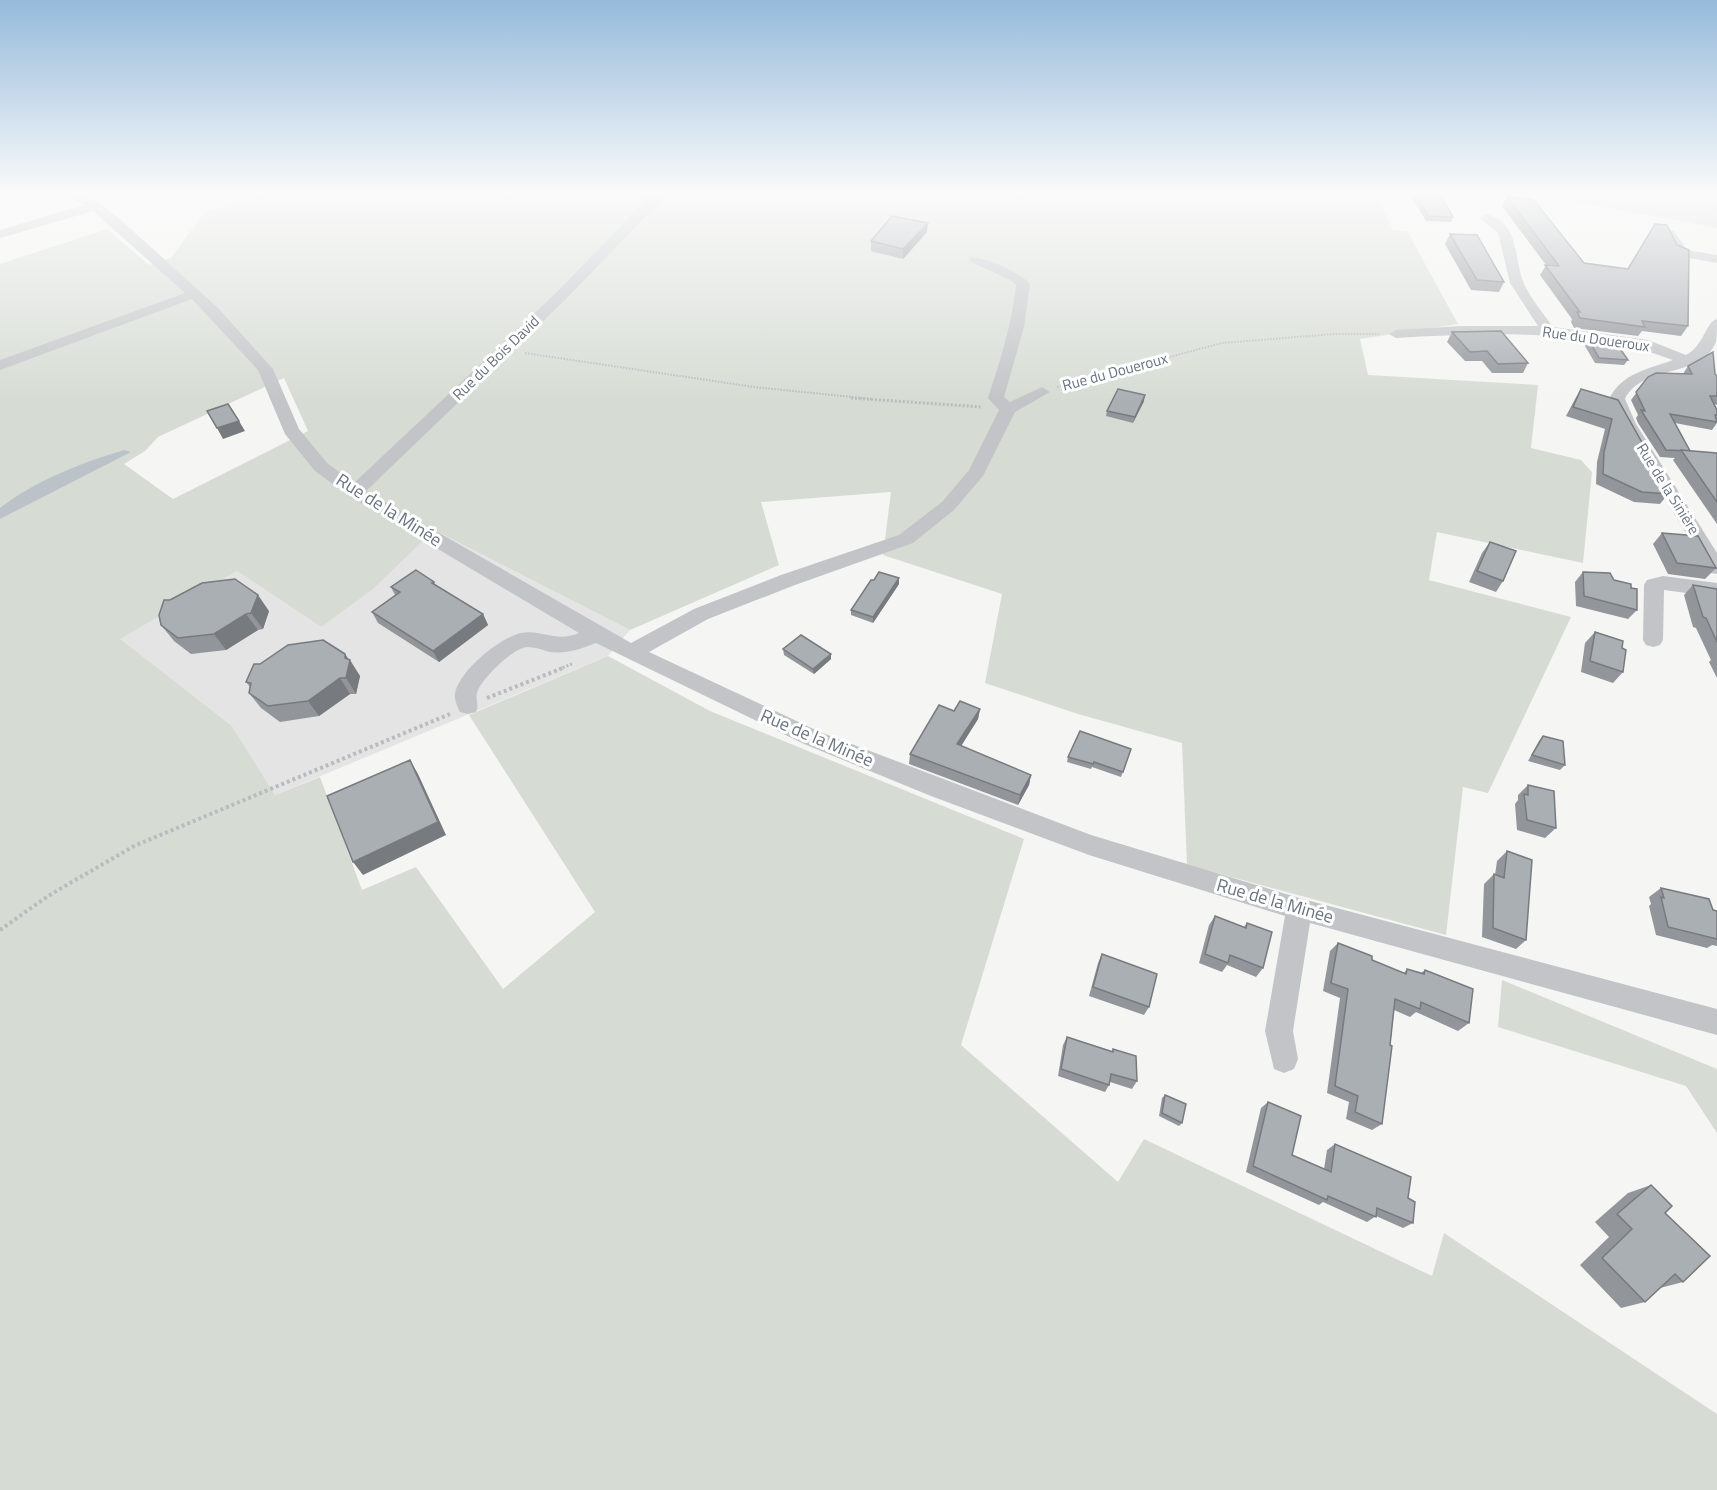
<svg xmlns="http://www.w3.org/2000/svg" width="1717" height="1490" font-family="'Titillium Web',sans-serif">
<style>
.built{fill:#e3e4e3}
.green{fill:#d6dcd4;fill-rule:evenodd}
.water{fill:#bcc3c8}
.lines{fill:none;stroke-linecap:round;stroke-linejoin:round}
.path-far2{stroke:#b9bbbe;stroke-width:2;stroke-dasharray:1.5 1.5;stroke-linecap:butt}
.path-far1{stroke:#b9bbbe;stroke-width:3;stroke-dasharray:2 2;stroke-linecap:butt}
.path{stroke:#b9bbbe;stroke-width:4;stroke-dasharray:3 3;stroke-linecap:butt}
.minor{fill:#c2c4c7;fill-rule:evenodd}
.wall{fill:#92969b}
.shaded-wall{fill:#777a7e}
.building{fill:#aaafb4;stroke:#777a7e;stroke-width:1.5}
.labels{text-anchor:middle;stroke-width:6;stroke-linejoin:round;paint-order:stroke}
.far-street-label{font-size:15px;fill:#687380;stroke:#fff}
.street-label{font-size:18px;fill:#687380;stroke:#fff}
</style>
<rect width="100%" height="100%" fill="#f5f5f3"/>
<!-- built -->
<path class="built" d="M 434,530 L 630,630 L 608,656 L 275,795 L 232,726 L 119,639 L 237,571 L 321,627 Z"/>
<!-- green -->
<g class="green">
<path d="M 265,194 L 1376,194 L 1393,230 L 1407,231 L 1458,324 L 1360,339 L 1368,375 L 1538,385 L 1531,448 L 1581,460 L 1592,472 L 1583,563 L 1437,532 L 1429,580 L 1571,617 L 1488,793 L 1463,787 L 1446,935 L 1187,865 L 1182,743 L 1078,714 L 985,683 L 1002,594 L 883,555 L 891,492 L 761,502 L 779,565 L 630,630 L 434,530 L 373,589 L 321,627 L 237,571 L 120,639 L 232,726 L 275,795 L 320,777 L 362,890 L 416,867 L 503,989 L 595,912 L 469,715 L 608,656 L 710,711 L 1024,839 L 961,1045 L 1118,1182 L 1144,1139 L 1432,1276 L 1444,1233 L 1717,1414 L 1717,1490 L 0,1490 L 0,264 L 107,229 L 149,265 L 171,258 L 204,213 ZM 284,378 L 308,431 L 173,499 L 124,464 L 145,451 L 158,437 Z"/>
<path d="M 1516,194 L 1717,194 L 1717,228 L 1581,203 Z"/>
<path d="M 1502,980 L 1717,1069 L 1717,1133 L 1686,1086 L 1498,1027 Z"/>
</g>
<!-- water -->
<path class="water" d="M 124,450 L 131,452 L 0,519 L 0,508 C 36,480 81,463 124,450 Z"/>
<g class="lines">
<!-- path-far2 -->
<g class="path-far2">
<path d="M 0,200 L 14,194"/>
<path d="M 525,353 L 754,387 L 872,399"/>
<path d="M 1057,387 L 1222,343 L 1334,334 L 1379,334"/>
</g>
<!-- path-far1 -->
<g class="path-far1">
<path d="M 851,398 L 982,407"/>
<path d="M 559,669 L 572,664"/>
</g>
<!-- path -->
<g class="path">
<path d="M 487,698 L 563,668"/>
<path d="M 0,930 L 48,896 L 134,846 L 450,714"/>
</g>
<!-- minor -->
<g class="minor">
<path d="M 64,194 L 79,194 L 99,203 L 121,220 L 218,308 L 273,369 L 299,429 L 327,463 L 354,483 L 555,294 L 652,194 L 664,194 L 657,205 L 565,300 L 366,491 L 631,643 L 694,609 L 781,575 L 899,535 L 942,502 L 969,470 L 999,410 L 988,398 C 1000,361 1012,324 1016,285 L 1012,281 L 969,261 L 971,258 C 984,255 1022,274 1030,284 L 1024,327 L 1004,397 L 1010,402 L 1042,387 L 1050,392 L 1015,412 L 983,476 L 954,510 L 913,543 L 795,585 L 708,619 L 649,652 L 820,732 L 1091,835 L 1299,898 L 1717,1009 L 1717,1035 L 1310,923 L 1293,1031 L 1298,1059 L 1294,1069 L 1284,1073 L 1274,1069 L 1265,1031 L 1285,916 L 1089,855 L 931,796 L 804,744 L 596,643 C 581,649 566,654 550,652 C 543,650 535,647 527,647 C 513,648 484,677 478,690 C 474,698 480,704 476,712 L 468,714 L 460,712 C 458,707 454,700 455,694 C 458,672 499,638 521,633 C 542,629 556,643 579,633 L 349,496 L 315,471 L 285,434 L 258,370 L 192,299 L 0,370 L 0,360 L 185,293 L 93,211 L 0,238 L 0,230 L 84,205 Z"/>
<path d="M 1486,214 C 1521,223 1513,258 1524,284 C 1532,300 1543,313 1553,327 L 1648,340 L 1686,355 C 1705,345 1705,322 1717,319 C 1717,326 1717,336 1716,342 C 1701,379 1642,364 1625,399 L 1636,424 L 1717,553 L 1717,574 L 1710,573 L 1707,568 L 1620,424 L 1609,399 C 1622,373 1648,369 1673,360 C 1591,328 1483,333 1396,338 L 1389,334 L 1396,330 L 1461,326 L 1538,326 L 1510,283 L 1498,233 L 1480,218 Z"/>
<path d="M 1669,230 L 1674,231 L 1687,250 L 1717,255 L 1717,263 L 1678,256 L 1673,253 L 1663,234 Z"/>
<path d="M 1663,576 L 1717,583 L 1717,597 L 1664,590 L 1663,640 L 1660,645 L 1653,647 L 1646,645 L 1643,640 L 1644,585 L 1647,580 Z"/>
</g>
</g>
<!-- wall -->
<g class="wall">
<path d="M 1410,194 L 1440,194 L 1453,217 L 1451,222 L 1426,221 Z"/>
<path d="M 1507,197 L 1584,263 L 1688,326 L 1681,336 L 1642,331 L 1638,336 L 1574,328 L 1571,322 L 1572,319 L 1540,275 L 1546,265 L 1502,206 Z"/>
<path d="M 927,232 L 903,259 L 871,251 L 871,241 Z"/>
<path d="M 1450,234 L 1504,282 L 1499,292 L 1471,290 L 1445,244 Z"/>
<path d="M 1452,332 L 1528,363 L 1523,373 L 1492,373 L 1482,361 L 1465,361 L 1447,342 Z"/>
<path d="M 1586,336 L 1628,360 L 1624,365 L 1595,363 L 1582,341 Z"/>
<path d="M 1688,366 L 1715,374 L 1717,376 L 1717,405 L 1714,404 L 1717,410 L 1717,423 L 1712,430 L 1675,423 L 1690,451 L 1717,453 L 1717,524 L 1673,460 L 1675,458 L 1660,457 L 1638,423 L 1636,418 L 1638,415 L 1631,400 L 1648,377 L 1683,374 Z"/>
<path d="M 1581,389 L 1644,446 L 1641,449 L 1668,494 L 1660,504 L 1634,502 L 1596,484 L 1597,462 L 1605,429 L 1566,416 L 1575,399 Z"/>
<path d="M 1144,401 L 1133,423 L 1106,416 L 1107,411 Z"/>
<path d="M 1662,533 L 1716,568 L 1705,579 L 1668,574 L 1653,544 Z"/>
<path d="M 1490,542 L 1503,581 L 1496,592 L 1469,582 L 1482,553 Z"/>
<path d="M 1583,572 L 1614,580 L 1631,588 L 1637,610 L 1628,619 L 1576,606 L 1575,582 Z"/>
<path d="M 434,582 L 436,586 L 483,614 L 488,625 L 439,662 L 378,623 L 372,612 L 395,595 L 391,587 Z"/>
<path d="M 899,584 L 873,623 L 851,615 L 851,610 Z"/>
<path d="M 1693,585 L 1717,589 L 1717,678 L 1709,662 L 1711,660 L 1696,628 L 1693,627 L 1684,595 Z"/>
<path d="M 269,611 L 263,629 L 258,630 L 226,650 L 191,654 L 174,641 L 161,625 Z"/>
<path d="M 1595,632 L 1622,648 L 1623,672 L 1613,683 L 1581,672 L 1585,643 Z"/>
<path d="M 783,649 L 831,659 L 814,674 L 784,655 Z"/>
<path d="M 345,654 L 360,676 L 356,694 L 350,694 L 319,716 L 280,722 L 261,708 L 249,693 L 250,687 L 246,682 L 260,664 Z"/>
<path d="M 980,709 L 978,719 L 961,746 L 1031,775 L 1029,785 L 1018,805 L 909,764 L 910,754 L 954,711 Z"/>
<path d="M 1543,736 L 1565,765 L 1560,770 L 1528,761 L 1539,741 Z"/>
<path d="M 1131,749 L 1121,777 L 1092,767 L 1091,769 L 1067,762 L 1068,757 Z"/>
<path d="M 1528,785 L 1556,828 L 1545,838 L 1517,830 L 1515,804 L 1518,800 L 1518,795 Z"/>
<path d="M 1507,851 L 1526,940 L 1516,949 L 1482,937 L 1484,884 L 1494,874 L 1495,875 L 1497,861 Z"/>
<path d="M 1661,888 L 1717,911 L 1717,946 L 1712,945 L 1707,948 L 1656,935 L 1649,906 L 1651,904 L 1649,897 Z"/>
<path d="M 1215,916 L 1244,927 L 1247,923 L 1263,968 L 1256,977 L 1227,965 L 1222,972 L 1199,963 L 1209,925 Z"/>
<path d="M 1338,943 L 1372,960 L 1404,973 L 1407,969 L 1421,973 L 1425,970 L 1469,1023 L 1458,1031 L 1416,1012 L 1410,1017 L 1394,1010 L 1382,1124 L 1372,1130 L 1346,1119 L 1349,1102 L 1327,1093 L 1340,998 L 1323,991 L 1330,951 Z"/>
<path d="M 1102,954 L 1149,1007 L 1144,1015 L 1089,996 L 1098,963 Z"/>
<path d="M 1067,1037 L 1112,1051 L 1113,1049 L 1137,1081 L 1132,1089 L 1110,1082 L 1109,1085 L 1105,1092 L 1058,1076 L 1063,1045 Z"/>
<path d="M 1165,1095 L 1182,1123 L 1179,1126 L 1159,1116 L 1162,1098 Z"/>
<path d="M 1268,1102 L 1292,1155 L 1324,1169 L 1327,1150 L 1335,1144 L 1408,1198 L 1413,1223 L 1403,1228 L 1376,1216 L 1367,1222 L 1323,1202 L 1319,1205 L 1246,1172 L 1261,1108 Z"/>
<path d="M 1651,1185 L 1665,1213 L 1683,1282 L 1660,1288 L 1645,1302 L 1621,1308 L 1580,1265 L 1609,1237 L 1595,1222 L 1628,1193 Z"/>
</g>
<!-- shaded-wall -->
<g class="shaded-wall">
<path d="M 928,223 L 927,232 L 903,259 L 903,249 Z"/>
<path d="M 1145,395 L 1144,401 L 1133,423 L 1135,417 Z"/>
<path d="M 239,421 L 245,431 L 223,439 L 217,428 Z"/>
<path d="M 899,578 L 899,584 L 873,623 L 873,617 Z"/>
<path d="M 258,595 L 269,611 L 263,629 L 251,613 Z"/>
<path d="M 246,614 L 258,630 L 226,650 L 214,634 Z"/>
<path d="M 483,614 L 488,625 L 439,662 L 433,651 Z"/>
<path d="M 345,654 L 350,662 L 350,660 L 360,676 L 356,694 L 346,678 Z"/>
<path d="M 831,654 L 831,659 L 814,674 L 813,669 Z"/>
<path d="M 340,678 L 350,694 L 319,716 L 308,701 Z"/>
<path d="M 980,709 L 978,719 L 956,754 L 957,744 Z"/>
<path d="M 410,760 L 418,774 L 446,835 L 363,875 L 353,862 Z"/>
<path d="M 1031,775 L 1029,785 L 1018,805 L 1020,795 Z"/>
</g>
<!-- building -->
<g class="building">
<path d="M 1415,194 L 1440,194 L 1453,217 L 1428,216 Z"/>
<path d="M 1507,197 L 1533,199 L 1584,263 L 1628,269 L 1655,224 L 1667,225 L 1677,245 L 1689,250 L 1688,326 L 1642,321 L 1645,327 L 1580,318 L 1577,312 L 1580,312 L 1545,265 L 1559,266 Z"/>
<path d="M 892,216 L 928,223 L 903,249 L 871,241 Z"/>
<path d="M 1450,234 L 1477,235 L 1504,282 L 1477,280 Z"/>
<path d="M 1501,331 L 1528,363 L 1498,364 L 1487,351 L 1470,352 L 1452,332 Z"/>
<path d="M 1586,336 L 1614,340 L 1628,360 L 1599,358 Z"/>
<path d="M 1713,352 L 1715,374 L 1717,376 L 1717,396 L 1710,396 L 1717,410 L 1717,415 L 1715,415 L 1717,422 L 1670,414 L 1690,451 L 1666,450 L 1644,415 L 1641,410 L 1645,411 L 1636,392 L 1648,377 L 1656,373 L 1692,374 L 1688,366 Z"/>
<path d="M 1118,389 L 1145,395 L 1135,417 L 1107,411 Z"/>
<path d="M 1581,389 L 1618,400 L 1644,446 L 1639,445 L 1668,494 L 1642,492 L 1603,474 L 1604,452 L 1612,419 L 1573,407 Z"/>
<path d="M 228,404 L 239,421 L 217,428 L 207,411 Z"/>
<path d="M 1681,450 L 1717,453 L 1717,502 Z"/>
<path d="M 1662,533 L 1698,536 L 1716,568 L 1677,563 Z"/>
<path d="M 1490,542 L 1516,551 L 1503,581 L 1477,571 Z"/>
<path d="M 416,570 L 434,582 L 432,583 L 483,614 L 433,651 L 372,612 L 400,592 L 391,587 Z"/>
<path d="M 879,572 L 899,578 L 873,617 L 851,610 L 871,580 L 874,580 Z"/>
<path d="M 1583,572 L 1610,573 L 1614,580 L 1631,584 L 1631,588 L 1637,589 L 1637,610 L 1584,596 Z"/>
<path d="M 235,579 L 258,595 L 251,613 L 246,614 L 214,634 L 178,638 L 161,625 L 159,615 L 164,600 L 170,600 L 202,583 Z"/>
<path d="M 1693,585 L 1717,589 L 1717,642 L 1706,618 L 1703,617 Z"/>
<path d="M 1595,632 L 1623,641 L 1622,648 L 1626,650 L 1623,672 L 1590,661 Z"/>
<path d="M 801,635 L 831,654 L 813,669 L 783,649 Z"/>
<path d="M 323,640 L 345,654 L 345,658 L 350,660 L 346,678 L 340,678 L 308,701 L 268,706 L 249,693 L 251,683 L 246,682 L 254,664 L 260,664 L 288,645 Z"/>
<path d="M 960,701 L 980,709 L 957,744 L 1031,775 L 1020,795 L 910,754 L 939,705 L 954,711 Z"/>
<path d="M 1080,731 L 1131,749 L 1123,772 L 1094,762 L 1093,764 L 1068,757 Z"/>
<path d="M 1543,736 L 1563,741 L 1565,765 L 1532,755 Z"/>
<path d="M 410,760 L 438,822 L 353,862 L 327,796 Z"/>
<path d="M 1528,785 L 1554,791 L 1556,828 L 1527,820 L 1524,794 L 1528,795 Z"/>
<path d="M 1507,851 L 1532,860 L 1526,940 L 1493,928 L 1494,874 L 1504,878 Z"/>
<path d="M 1661,888 L 1709,899 L 1713,910 L 1717,911 L 1717,939 L 1668,927 L 1661,897 L 1664,898 Z"/>
<path d="M 1215,916 L 1246,928 L 1247,923 L 1272,932 L 1263,968 L 1230,955 L 1228,963 L 1205,954 Z"/>
<path d="M 1338,943 L 1372,956 L 1372,960 L 1406,974 L 1407,969 L 1424,974 L 1425,970 L 1473,989 L 1469,1023 L 1421,1002 L 1420,1009 L 1395,999 L 1390,1045 L 1392,1046 L 1382,1124 L 1355,1112 L 1358,1096 L 1335,1086 L 1348,989 L 1331,983 Z"/>
<path d="M 1102,954 L 1157,974 L 1149,1007 L 1093,987 Z"/>
<path d="M 1067,1037 L 1113,1052 L 1113,1049 L 1136,1056 L 1137,1081 L 1111,1074 L 1109,1085 L 1061,1069 Z"/>
<path d="M 1165,1095 L 1186,1104 L 1182,1123 L 1162,1113 Z"/>
<path d="M 1268,1102 L 1301,1116 L 1292,1155 L 1331,1172 L 1335,1144 L 1411,1177 L 1408,1198 L 1415,1202 L 1413,1223 L 1377,1208 L 1376,1217 L 1328,1196 L 1327,1200 L 1253,1166 Z"/>
<path d="M 1651,1185 L 1672,1206 L 1665,1213 L 1710,1256 L 1683,1282 L 1675,1274 L 1645,1302 L 1602,1258 L 1632,1229 L 1617,1214 Z"/>
</g>
<!-- sky -->
<linearGradient id="sky" x2="0" y2="1"><stop stop-color="#96badb"/><stop offset="0.48" stop-color="#fafafa"/><stop offset="1" stop-color="#fafafa" stop-opacity="0"/></linearGradient>
<rect width="1717" height="402" fill="url(#sky)"/>
<g class="labels">
<!-- far-street labels -->
<g class="far-street-label">
<text transform="translate(1596 339) rotate(8)" y="5">Rue du Doueroux</text>
<text transform="translate(496 358) rotate(-44)" y="5">Rue du Bois David</text>
<text transform="translate(1115 372) rotate(-15)" y="5">Rue du Doueroux</text>
<text transform="translate(1668 489) rotate(58)" y="5">Rue de la Sinière</text>
</g>
<!-- street labels -->
<g class="street-label">
<text transform="translate(389 510) rotate(32)" y="6">Rue de la Minée</text>
<text transform="translate(817 738) rotate(23)" y="6">Rue de la Minée</text>
<text transform="translate(1275 901) rotate(16)" y="6">Rue de la Minée</text>
</g>
</g>
</svg>
